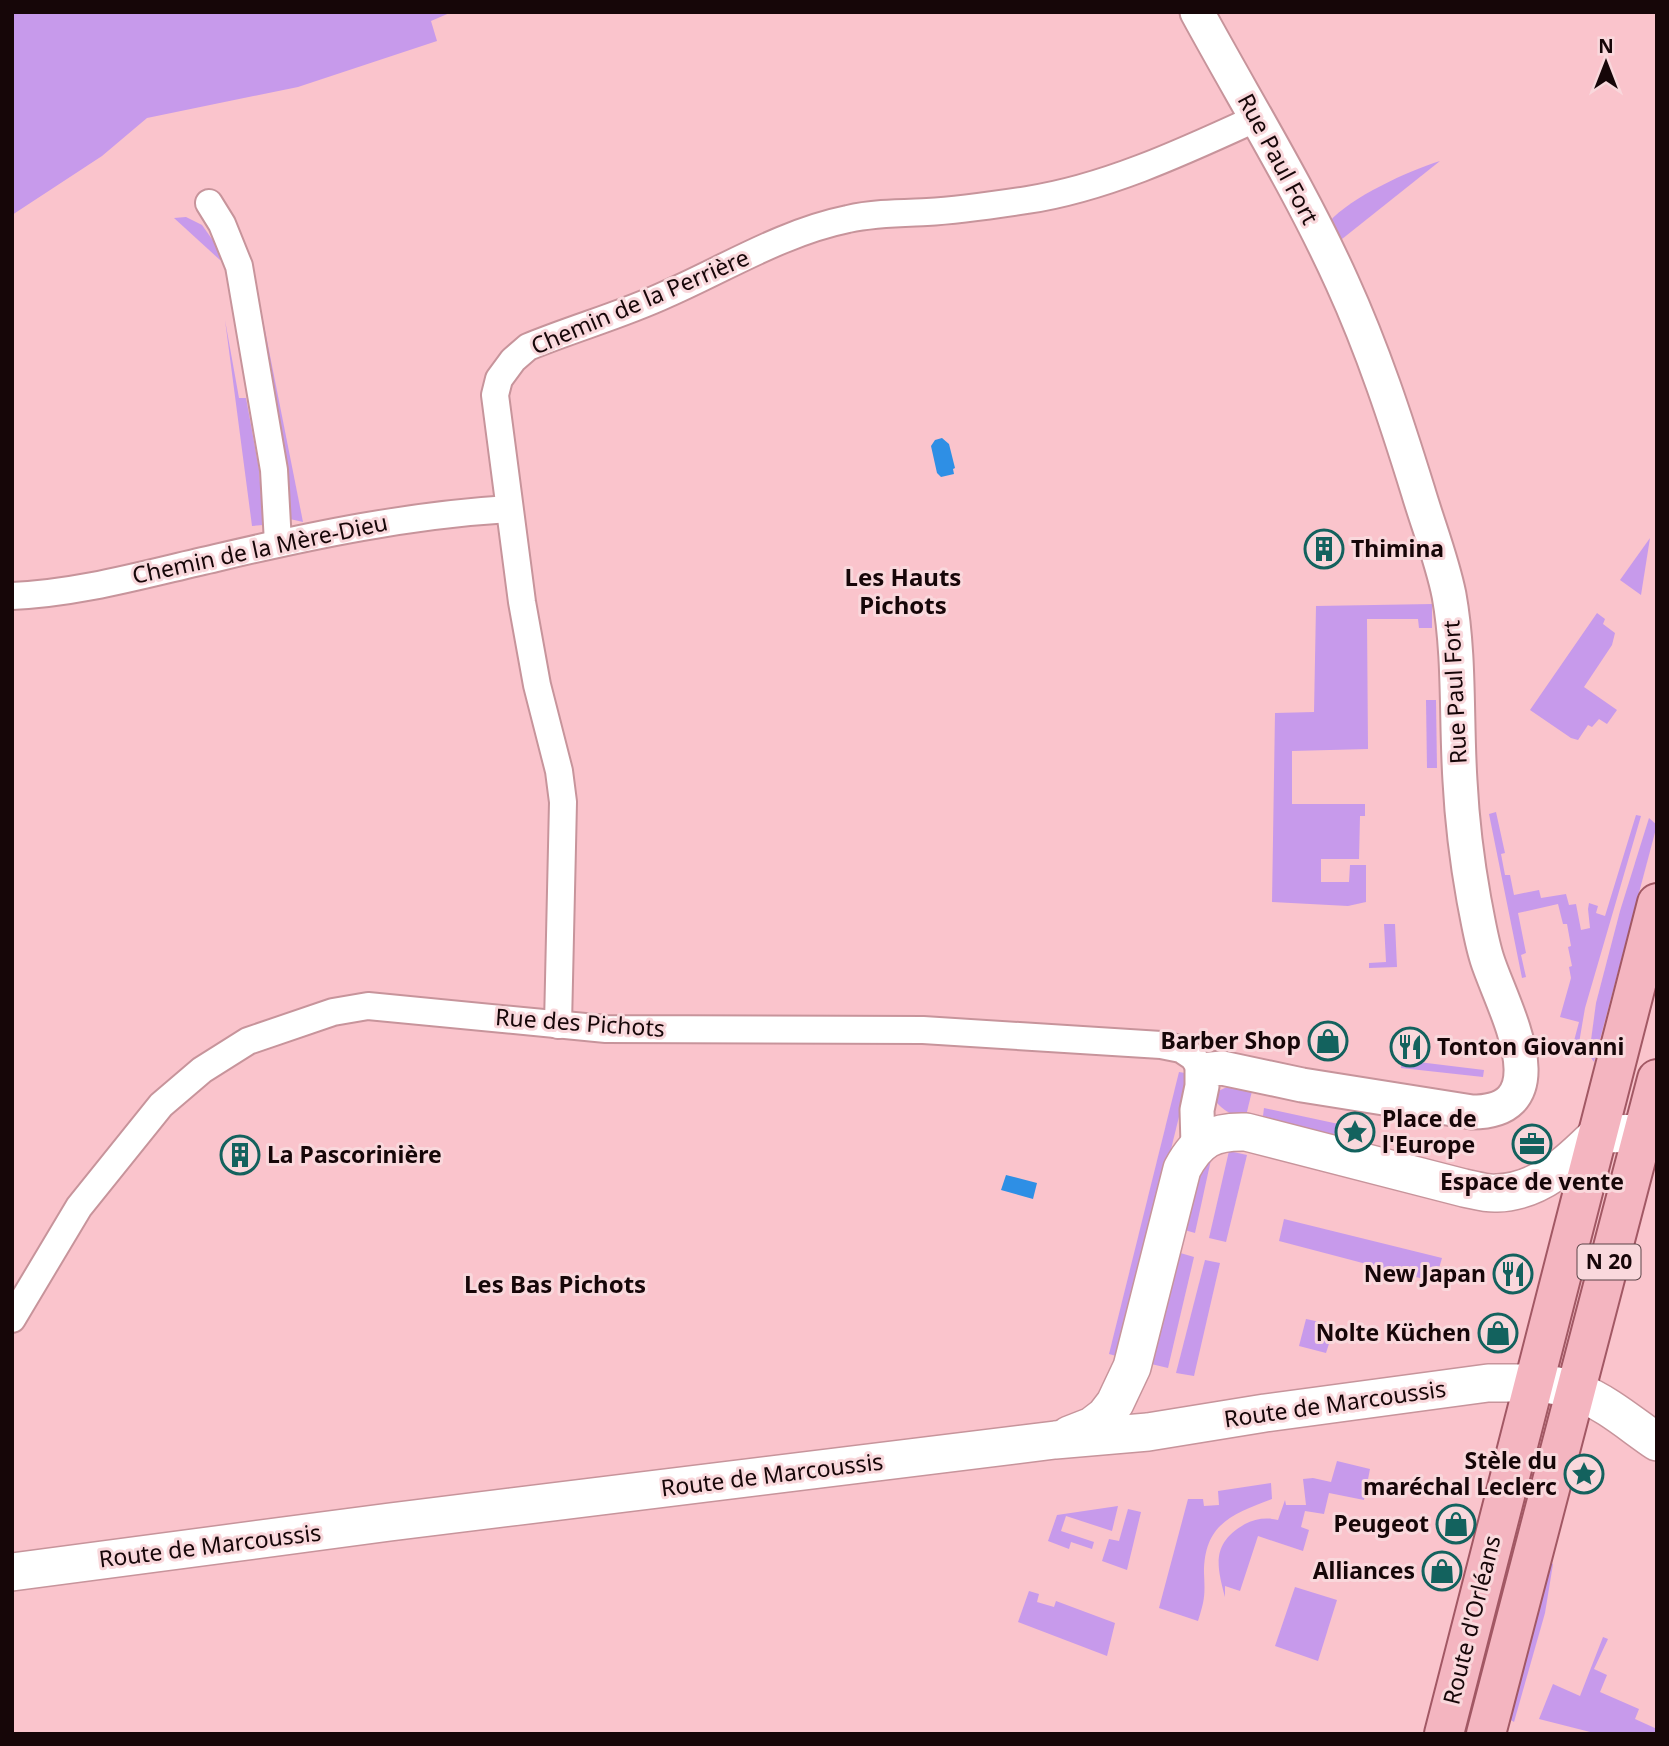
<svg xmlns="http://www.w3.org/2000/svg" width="1669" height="1746" font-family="'Noto Sans',sans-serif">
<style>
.green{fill:#c79aeb}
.water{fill:#2e8fe5}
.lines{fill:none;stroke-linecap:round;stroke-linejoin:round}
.minor-casing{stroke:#c7949b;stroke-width:30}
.tertiary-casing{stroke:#c7949b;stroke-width:37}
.secondary-casing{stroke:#c7949b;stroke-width:40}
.primary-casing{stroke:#a25864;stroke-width:42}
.minor{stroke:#fff;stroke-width:26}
.tertiary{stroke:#fff;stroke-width:33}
.secondary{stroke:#fff;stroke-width:37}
.primary{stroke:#f4b5c0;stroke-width:38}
.labels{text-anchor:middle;stroke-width:6;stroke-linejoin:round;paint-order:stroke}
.shield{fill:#f9d8dc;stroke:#5a4548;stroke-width:2}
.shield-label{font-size:21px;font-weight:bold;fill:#160608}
.street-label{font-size:23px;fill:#160608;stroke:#f9d8dc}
.poi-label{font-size:23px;font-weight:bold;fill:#160608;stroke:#f9d8dc;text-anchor:end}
.neighbourhood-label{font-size:24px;font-weight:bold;fill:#160608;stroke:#f9d8dc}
</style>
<rect width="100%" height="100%" fill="#fac4cc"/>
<!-- green -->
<g class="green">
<path d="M 12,12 L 452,12 L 431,21 L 437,41 L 298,87 L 147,118 L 102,156 L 12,215 Z"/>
<path d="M 1440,161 L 1337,243 L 1329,222 C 1351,197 1408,171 1440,161 Z"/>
<path d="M 186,217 L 202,225 L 224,256 L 220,260 L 174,218 Z"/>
<path d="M 258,295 L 303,522 L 290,519 L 253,297 Z"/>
<path d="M 225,320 L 239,398 L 246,398 L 259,469 L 263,525 L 252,526 Z"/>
<path d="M 1650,538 L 1641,595 L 1620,580 Z"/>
<path d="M 1432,604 L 1432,628 L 1419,628 L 1418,619 L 1367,619 L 1368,749 L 1292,751 L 1292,804 L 1365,804 L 1365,816 L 1360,816 L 1359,859 L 1321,859 L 1321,882 L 1349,882 L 1350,865 L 1366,865 L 1366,902 L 1348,906 L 1272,902 L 1275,713 L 1314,712 L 1316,606 Z"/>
<path d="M 1597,613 L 1605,619 L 1603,624 L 1615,633 L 1612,645 L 1584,687 L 1617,710 L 1607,724 L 1599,719 L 1592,727 L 1588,725 L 1578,740 L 1571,738 L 1530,710 Z"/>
<path d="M 1426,700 L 1436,700 L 1437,768 L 1427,768 Z"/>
<path d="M 1496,812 L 1505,853 L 1501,854 L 1505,875 L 1510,875 L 1514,895 L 1539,890 L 1541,898 L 1566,894 L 1569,905 L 1576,904 L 1581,930 L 1590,928 L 1588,909 L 1589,903 L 1598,906 L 1596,913 L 1605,916 L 1636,815 L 1641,816 L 1585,1008 L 1578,1049 L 1570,1056 L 1579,1022 L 1560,1017 L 1571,978 L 1569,967 L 1572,966 L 1568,947 L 1571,946 L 1567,924 L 1563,924 L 1558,904 L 1518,913 L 1526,953 L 1521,955 L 1526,977 L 1522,978 L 1489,814 Z"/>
<path d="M 1649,818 L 1657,825 L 1594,1062 L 1589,1055 L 1596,1003 L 1620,911 Z"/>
<path d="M 1384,924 L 1395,924 L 1397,967 L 1369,968 L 1369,963 L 1386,962 Z"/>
<path d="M 1402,1060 L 1484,1070 L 1483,1077 L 1401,1068 Z"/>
<path d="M 1179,1072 L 1185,1073 L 1188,1080 L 1120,1357 L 1109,1354 Z"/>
<path d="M 1236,1085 L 1253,1087 L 1245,1120 C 1223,1112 1195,1093 1236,1085 Z"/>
<path d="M 1264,1108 L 1371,1131 L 1337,1125 L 1334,1136 L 1263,1116 Z"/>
<path d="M 1229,1151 L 1247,1155 L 1226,1242 L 1209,1238 Z"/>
<path d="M 1212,1155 L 1195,1233 L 1181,1229 L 1191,1175 Z"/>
<path d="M 1284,1219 L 1442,1258 L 1435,1282 L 1279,1241 Z"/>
<path d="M 1177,1252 L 1194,1257 L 1168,1368 L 1147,1363 Z"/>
<path d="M 1205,1260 L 1220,1263 L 1194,1376 L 1176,1373 Z"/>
<path d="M 1306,1319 L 1335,1325 L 1326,1353 L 1299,1346 Z"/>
<path d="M 1337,1461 L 1370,1469 L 1364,1500 L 1329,1493 L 1324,1514 L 1305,1511 L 1301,1527 L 1309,1530 L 1303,1551 L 1258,1536 L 1240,1591 L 1225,1586 L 1225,1597 C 1216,1564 1212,1543 1245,1524 C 1254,1519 1267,1517 1278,1520 L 1285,1500 L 1286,1505 L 1306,1505 L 1303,1479 L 1313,1478 L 1331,1482 Z"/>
<path d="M 1271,1483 L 1272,1499 C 1232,1514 1204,1524 1204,1573 C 1205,1595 1205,1599 1198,1621 L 1159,1608 L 1188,1499 L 1203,1499 L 1204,1506 L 1219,1505 L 1218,1491 Z"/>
<path d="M 1118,1506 L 1112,1531 L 1066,1516 L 1061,1531 L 1094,1542 L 1092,1549 L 1071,1542 L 1069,1549 L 1048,1541 L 1057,1515 Z"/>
<path d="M 1128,1509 L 1141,1512 L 1127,1570 L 1102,1561 L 1109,1539 L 1119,1541 Z"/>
<path d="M 1549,1562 L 1553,1564 L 1545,1613 L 1514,1722 L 1506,1717 Z"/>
<path d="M 1295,1587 L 1337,1600 L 1318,1661 L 1275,1646 Z"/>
<path d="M 1029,1591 L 1039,1594 L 1037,1602 L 1054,1607 L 1056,1601 L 1115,1623 L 1107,1656 L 1018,1622 Z"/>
<path d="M 1603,1637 L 1608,1639 L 1594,1669 L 1607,1675 L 1600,1692 L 1639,1709 L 1635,1719 L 1657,1729 L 1657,1734 L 1598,1734 L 1539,1719 L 1553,1684 L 1580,1696 Z"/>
</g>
<!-- water -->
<g class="water">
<path d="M 942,438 L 949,444 L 955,468 L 953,469 L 954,474 L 941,477 L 937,473 L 931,446 L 935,440 Z"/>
<path d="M 1006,1175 L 1037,1183 L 1033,1199 L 1001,1190 Z"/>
</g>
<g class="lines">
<defs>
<g id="minor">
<path d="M 209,203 L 222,224 L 239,266 L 274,470 L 278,543"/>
<path d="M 12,596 C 82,593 149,573 216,558 C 313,535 409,515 509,509"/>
<path d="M 558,1025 L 563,802 L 559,771 L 537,685 L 522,602 L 495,395 L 499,379 L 513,360 L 528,347 C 574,328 622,315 667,294 C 726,268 784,232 848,219 C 874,213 901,213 927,212 C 961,210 994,205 1027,200 C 1106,188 1185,151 1257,118"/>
<path d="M 12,1319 L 79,1207 L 161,1105 L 202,1070 L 248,1041 L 333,1012 L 368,1006 L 606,1029 L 923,1030 L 1161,1045 L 1181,1049 L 1193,1057 L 1202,1070"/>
</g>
<path id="tertiary" d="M 1197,12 C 1246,102 1300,189 1342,282 C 1373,350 1396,420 1418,491 C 1428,525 1442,560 1449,595 C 1460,656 1456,719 1460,781 C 1462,820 1467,861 1474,900 C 1478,920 1481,940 1487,959 C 1501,1004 1564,1112 1472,1112 L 1302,1085 L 1222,1068 L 1202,1070 L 1202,1086 L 1197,1110 L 1198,1145"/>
<g id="secondary">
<path d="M 1069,1435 L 1092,1426 L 1105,1416 L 1115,1403 L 1132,1367 L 1182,1169 C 1198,1139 1213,1131 1246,1132 L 1464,1188 C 1475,1190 1486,1194 1497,1193 C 1539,1192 1570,1162 1598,1134 L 1657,1133"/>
<path d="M 12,1572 L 390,1522 L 1055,1440 L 1148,1432 L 1265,1413 L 1488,1383 C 1517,1383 1552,1381 1579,1392 C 1608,1404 1632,1425 1657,1442"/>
</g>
<g id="primary">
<path d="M 1444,1734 L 1657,903"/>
<path d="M 1486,1734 L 1657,1079"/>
</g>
</defs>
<!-- minor casing -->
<use href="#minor" class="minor-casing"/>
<!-- tertiary casing -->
<use href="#tertiary" class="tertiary-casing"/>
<!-- secondary casing -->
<use href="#secondary" class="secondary-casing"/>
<!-- primary casing -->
<use href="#primary" class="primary-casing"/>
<!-- minor -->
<use href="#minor" class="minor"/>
<!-- tertiary -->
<use href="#tertiary" class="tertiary"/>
<!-- secondary -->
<use href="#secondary" class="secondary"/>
<!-- primary -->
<use href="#primary" class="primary"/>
</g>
<!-- icons -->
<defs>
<symbol id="building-ring" viewBox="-11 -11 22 22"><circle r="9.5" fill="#f9d8dc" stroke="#13625e" stroke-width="1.5"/><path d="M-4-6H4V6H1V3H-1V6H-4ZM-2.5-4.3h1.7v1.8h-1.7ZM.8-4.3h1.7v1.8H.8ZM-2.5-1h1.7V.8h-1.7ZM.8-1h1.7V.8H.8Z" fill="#13625e"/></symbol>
<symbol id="shop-ring" viewBox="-11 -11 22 22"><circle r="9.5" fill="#f9d8dc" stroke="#13625e" stroke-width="1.5"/><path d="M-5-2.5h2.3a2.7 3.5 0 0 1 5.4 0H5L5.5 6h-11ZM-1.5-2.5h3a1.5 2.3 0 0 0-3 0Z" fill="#13625e"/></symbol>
<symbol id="restaurant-ring" viewBox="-11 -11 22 22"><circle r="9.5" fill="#f9d8dc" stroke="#13625e" stroke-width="1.5"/><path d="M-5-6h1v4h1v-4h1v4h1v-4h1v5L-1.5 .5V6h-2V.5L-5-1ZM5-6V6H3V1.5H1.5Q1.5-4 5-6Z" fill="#13625e"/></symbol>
<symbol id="sight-ring" viewBox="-11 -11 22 22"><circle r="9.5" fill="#f9d8dc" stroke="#13625e" stroke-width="1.5"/><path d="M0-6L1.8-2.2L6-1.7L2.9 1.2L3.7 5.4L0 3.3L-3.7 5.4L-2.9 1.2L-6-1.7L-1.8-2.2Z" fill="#13625e"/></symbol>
<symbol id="office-ring" viewBox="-11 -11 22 22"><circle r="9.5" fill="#f9d8dc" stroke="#13625e" stroke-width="1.5"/><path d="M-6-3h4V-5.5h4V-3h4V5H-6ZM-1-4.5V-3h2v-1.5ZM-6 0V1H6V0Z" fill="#13625e"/></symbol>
</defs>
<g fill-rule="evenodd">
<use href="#building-ring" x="1302" y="527" width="44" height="44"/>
<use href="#shop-ring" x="1306" y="1019" width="44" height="44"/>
<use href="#restaurant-ring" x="1388" y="1025" width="44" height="44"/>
<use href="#sight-ring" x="1333" y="1110" width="44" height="44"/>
<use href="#office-ring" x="1510" y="1122" width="44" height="44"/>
<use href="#building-ring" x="218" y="1133" width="44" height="44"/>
<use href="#restaurant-ring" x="1491" y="1252" width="44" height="44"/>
<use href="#shop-ring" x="1476" y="1311" width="44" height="44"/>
<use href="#sight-ring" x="1562" y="1452" width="44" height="44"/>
<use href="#shop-ring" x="1434" y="1502" width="44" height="44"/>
<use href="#shop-ring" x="1420" y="1549" width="44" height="44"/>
</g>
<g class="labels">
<!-- shield labels -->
<rect class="shield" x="1577.5" y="1244.5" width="63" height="35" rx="5"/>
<g class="shield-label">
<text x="1609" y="1269">N 20</text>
</g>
<!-- street labels -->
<g class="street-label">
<text transform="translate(1278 159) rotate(62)" y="8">Rue Paul Fort</text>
<text transform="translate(640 302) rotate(-23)" y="8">Chemin de la Perrière</text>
<text transform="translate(260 549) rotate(-12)" y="8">Chemin de la Mère-Dieu</text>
<text transform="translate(1455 692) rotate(-93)" y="8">Rue Paul Fort</text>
<text transform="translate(580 1023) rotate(4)" y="8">Rue des Pichots</text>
<text transform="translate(1335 1404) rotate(-8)" y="8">Route de Marcoussis</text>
<text transform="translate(772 1475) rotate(-7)" y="8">Route de Marcoussis</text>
<text transform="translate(210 1546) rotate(-7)" y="8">Route de Marcoussis</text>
<text transform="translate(1472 1620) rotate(-76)" y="8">Route d'Orléans</text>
</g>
<!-- poi labels -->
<g class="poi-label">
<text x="1351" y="557" text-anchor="start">Thimina</text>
<text x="1301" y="1049">Barber Shop</text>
<text x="1437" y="1055" text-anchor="start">Tonton Giovanni</text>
<text x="1382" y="1127" text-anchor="start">Place de<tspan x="1382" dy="26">l'Europe</tspan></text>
<text x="267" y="1163" text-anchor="start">La Pascorinière</text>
<text x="1532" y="1190" text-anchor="middle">Espace de vente</text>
<text x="1486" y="1282">New Japan</text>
<text x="1471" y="1341">Nolte Küchen</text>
<text x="1557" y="1469">Stèle du<tspan x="1557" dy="26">maréchal Leclerc</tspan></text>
<text x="1429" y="1532">Peugeot</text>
<text x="1415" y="1579">Alliances</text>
</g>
<!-- neighbourhood labels -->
<g class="neighbourhood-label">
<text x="903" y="586">Les Hauts<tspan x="903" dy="28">Pichots</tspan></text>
<text x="555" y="1293">Les Bas Pichots</text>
</g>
</g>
<!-- border -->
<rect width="1669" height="1746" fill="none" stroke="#160608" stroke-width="28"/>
<!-- north arrow -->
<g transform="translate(1606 63)" stroke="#f9d8dc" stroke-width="5" paint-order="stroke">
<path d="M0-5L12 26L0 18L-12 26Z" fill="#160608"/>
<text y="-10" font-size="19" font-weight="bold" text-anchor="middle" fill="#160608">N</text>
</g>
</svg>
